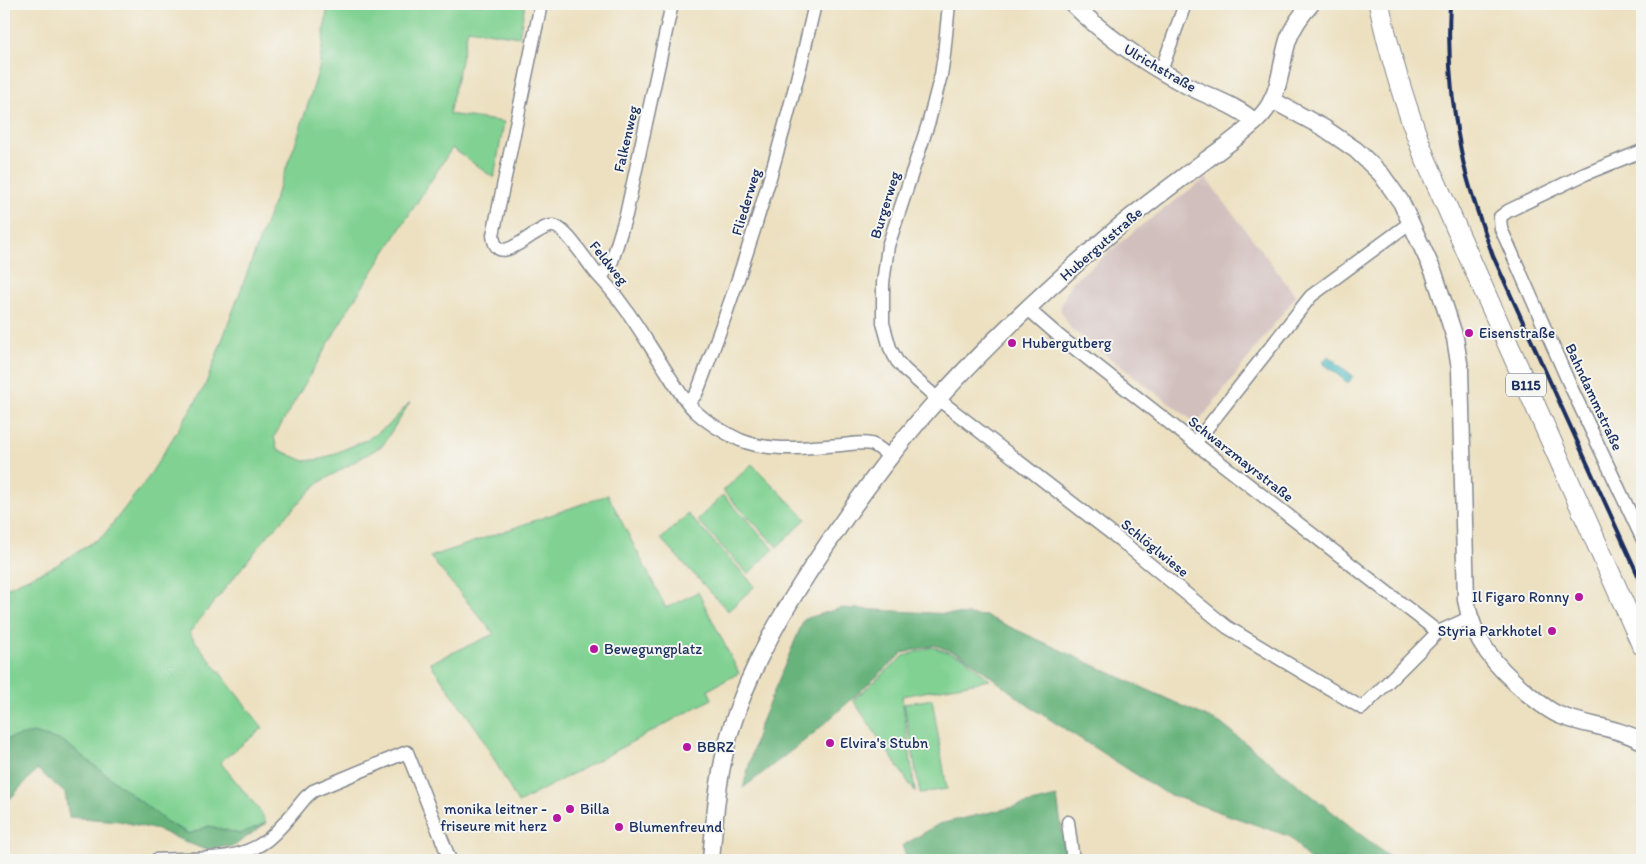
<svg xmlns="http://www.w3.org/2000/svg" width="1646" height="864" font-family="Itim,sans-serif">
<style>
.industrial{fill:#d1bfbe}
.green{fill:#80d192;stroke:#4e8078}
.forest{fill:#68b37c;stroke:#42716d}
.water{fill:#4bbac0;stroke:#33748f}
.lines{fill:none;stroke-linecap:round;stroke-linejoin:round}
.minor-casing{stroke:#84888f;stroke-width:15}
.tertiary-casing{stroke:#84888f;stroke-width:19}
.primary-casing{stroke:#84888f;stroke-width:22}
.minor{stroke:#fff;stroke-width:12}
.tertiary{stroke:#fff;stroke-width:16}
.primary{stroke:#fff;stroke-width:20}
.rail{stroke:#1b2f5e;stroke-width:4}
.poi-dot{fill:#b5179e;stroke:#f6f6f2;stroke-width:2}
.labels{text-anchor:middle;stroke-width:4;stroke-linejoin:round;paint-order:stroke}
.shield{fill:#f6f6f2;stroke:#5d6b8a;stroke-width:1}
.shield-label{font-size:14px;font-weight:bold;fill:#1b2f5e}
.street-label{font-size:15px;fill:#1b2f5e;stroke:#f6f6f2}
.poi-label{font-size:15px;fill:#1b2f5e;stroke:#f6f6f2;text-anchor:start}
</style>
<rect width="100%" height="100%" fill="#f6f6f2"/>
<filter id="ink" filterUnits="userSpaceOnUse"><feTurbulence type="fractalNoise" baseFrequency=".02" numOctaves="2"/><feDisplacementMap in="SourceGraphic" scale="10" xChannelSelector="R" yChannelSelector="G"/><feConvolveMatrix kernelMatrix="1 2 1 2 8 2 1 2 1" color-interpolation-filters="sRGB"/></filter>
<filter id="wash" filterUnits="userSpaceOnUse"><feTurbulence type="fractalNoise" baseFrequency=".0096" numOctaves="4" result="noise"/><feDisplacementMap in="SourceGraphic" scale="20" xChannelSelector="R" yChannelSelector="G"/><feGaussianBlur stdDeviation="1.12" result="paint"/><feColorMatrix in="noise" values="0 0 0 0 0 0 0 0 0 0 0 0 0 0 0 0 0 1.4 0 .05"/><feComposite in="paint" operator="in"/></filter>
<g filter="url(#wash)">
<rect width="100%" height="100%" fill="#ece0c0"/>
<!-- industrial -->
<path class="industrial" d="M 1206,178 L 1296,296 L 1197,424 L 1071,329 L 1060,309 L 1070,284 L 1138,228 Z"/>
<!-- green -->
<g class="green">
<path d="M 338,4 L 525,4 L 519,37 L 468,29 L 449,114 L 504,122 L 494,178 L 452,148 L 349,308 L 274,437 L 277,449 L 304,461 L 322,459 L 368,439 L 389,425 L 410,402 L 383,445 L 317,484 L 270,533 L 189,633 L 263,728 L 220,762 L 261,812 L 266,823 L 240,834 L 209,826 L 189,834 L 167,822 L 4,742 L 4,589 L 55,566 L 103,536 L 148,478 L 205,386 L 297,139 L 319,69 L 327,11 L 336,9 Z"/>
<path d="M 752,464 L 806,519 L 777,547 L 723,491 Z"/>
<path d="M 608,495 L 666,608 L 698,592 L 739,673 L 708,690 L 712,699 L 518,803 L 479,732 L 430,663 L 494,634 L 430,557 Z"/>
<path d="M 723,495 L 774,549 L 748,574 L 697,520 Z"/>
<path d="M 688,514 L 755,586 L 728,611 L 661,539 Z"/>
<path d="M 932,647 L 964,657 L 990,680 L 902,696 L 915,792 L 853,700 L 904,656 Z"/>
<path d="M 932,699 L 947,789 L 920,793 L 904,704 Z"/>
</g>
<!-- forest -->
<g class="forest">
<path d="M 841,608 L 986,616 L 1220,723 L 1393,860 L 1309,860 L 1291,837 L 1165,793 L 1029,706 L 963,655 L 934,645 L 903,653 L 813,734 L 743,788 L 759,727 L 804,619 Z"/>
<path d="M 33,733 L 63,741 L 167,822 L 189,834 L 209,826 L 240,834 L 266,823 L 234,846 L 203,849 L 158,830 L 119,821 L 69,817 L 65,793 L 37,769 L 10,799 L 4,800 L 4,742 L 5,739 Z"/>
<path d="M 1057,797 L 1066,860 L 908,860 L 902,846 L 939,824 Z"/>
</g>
<!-- water -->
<path class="water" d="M 1328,356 L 1353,376 L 1348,383 L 1323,363 Z"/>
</g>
<g filter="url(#ink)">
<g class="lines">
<defs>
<g id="minor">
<path d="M 541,4 L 493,235 C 497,273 534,226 552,226 C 565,225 587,263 597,274 C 623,301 642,334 663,366 C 673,381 682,399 696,412 C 708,423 725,433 740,440 C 772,453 808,447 841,445 C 851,444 862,442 871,444 C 878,446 885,453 890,457"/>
<path d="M 949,4 L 944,55 L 941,75 L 929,121 L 888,246 L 883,283 L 883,323 L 890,348 L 897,361 L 905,370 L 938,399 L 1120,540 L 1227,627 L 1362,708 L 1438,632 L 1469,618"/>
<path d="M 1161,71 L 1185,4"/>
<path d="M 1642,151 L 1585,174 L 1508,211 L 1500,217 L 1501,229 L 1507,242 L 1569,383 L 1642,538"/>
<path d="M 601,278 L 612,261 L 626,215 L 672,4"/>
<path d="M 1028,309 L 1059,336 L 1195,443 L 1438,632"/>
<path d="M 688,403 L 696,394 L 699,387 C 747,262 786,134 815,4"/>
<path d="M 1195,443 L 1311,296 L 1411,222"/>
<path d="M 1068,822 L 1073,860"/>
<path d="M 156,860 C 193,857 236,864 267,840 C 282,828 294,811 306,797 L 313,791 L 407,752 L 450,860"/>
</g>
<g id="tertiary">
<path d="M 1073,4 C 1106,37 1143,62 1184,84 C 1208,97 1235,104 1255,122"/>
<path d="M 1272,100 L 1324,128 L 1356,150 L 1381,174 L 1401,202 L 1434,273 L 1455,338 L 1460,369 L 1466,600 C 1473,641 1496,667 1527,693 C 1537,701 1547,710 1559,715 C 1586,726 1616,727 1642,741"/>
<path d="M 711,860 C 715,815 718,770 732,726 C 752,662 787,604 824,549 C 859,497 897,444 939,398 C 991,340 1049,287 1108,236 C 1139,209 1173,185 1206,160 C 1225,146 1245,133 1261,116 C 1281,95 1280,66 1288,40 C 1293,26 1301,15 1311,4"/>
</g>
<path id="primary" d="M 1379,4 C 1390,57 1406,108 1425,158 L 1642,645"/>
</defs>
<!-- minor casing -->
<use href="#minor" class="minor-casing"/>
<!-- tertiary casing -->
<use href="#tertiary" class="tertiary-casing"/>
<!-- primary casing -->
<use href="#primary" class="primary-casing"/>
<!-- minor -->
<use href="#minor" class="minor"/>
<!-- tertiary -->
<use href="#tertiary" class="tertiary"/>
<!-- primary -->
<use href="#primary" class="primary"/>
<!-- rail -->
<path class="rail" d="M 1450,4 C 1447,56 1452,110 1463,161 C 1470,193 1482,225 1493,256 L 1642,584"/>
</g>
</g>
<!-- markers -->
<g class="poi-dot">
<circle cx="1469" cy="333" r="5"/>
<circle cx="1012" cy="343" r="5"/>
<circle cx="1579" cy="597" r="5"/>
<circle cx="1552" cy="631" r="5"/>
<circle cx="594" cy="649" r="5"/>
<circle cx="830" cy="743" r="5"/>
<circle cx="687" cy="747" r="5"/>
<circle cx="570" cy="809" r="5"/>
<circle cx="557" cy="818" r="5"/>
<circle cx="619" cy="827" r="5"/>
</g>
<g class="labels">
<!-- shield labels -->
<rect class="shield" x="1506" y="373.5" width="40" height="23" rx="4"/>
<g class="shield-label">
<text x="1526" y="390">B115</text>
</g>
<!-- street labels -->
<g class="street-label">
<text transform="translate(1160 68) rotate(30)" y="5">Ulrichstraße</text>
<text transform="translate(626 139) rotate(-77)" y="5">Falkenweg</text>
<text transform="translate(746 202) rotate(-73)" y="5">Fliederweg</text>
<text transform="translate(885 205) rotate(-73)" y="5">Burgerweg</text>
<text transform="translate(1101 244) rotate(-41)" y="5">Hubergutstraße</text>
<text transform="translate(609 263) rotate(51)" y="5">Feldweg</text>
<text transform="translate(1594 397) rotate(65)" y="5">Bahndammstraße</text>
<text transform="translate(1241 459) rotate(38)" y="5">Schwarzmayrstraße</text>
<text transform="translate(1155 548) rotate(39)" y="5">Schlöglwiese</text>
</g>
<!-- poi labels -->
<g class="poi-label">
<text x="1479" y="338">Eisenstraße</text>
<text x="1022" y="348">Hubergutberg</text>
<text x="1569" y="602" text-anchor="end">Il Figaro Ronny</text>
<text x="1542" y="636" text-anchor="end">Styria Parkhotel</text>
<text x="604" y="654">Bewegungplatz</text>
<text x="840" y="748">Elvira's Stubn</text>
<text x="697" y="752">BBRZ</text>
<text x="547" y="814" text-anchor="end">monika leitner -<tspan x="547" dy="17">friseure mit herz</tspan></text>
<text x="580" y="814">Billa</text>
<text x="629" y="832">Blumenfreund</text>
</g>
</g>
<!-- margin -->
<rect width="1646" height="864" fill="none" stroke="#f6f6f2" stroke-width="20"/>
</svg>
